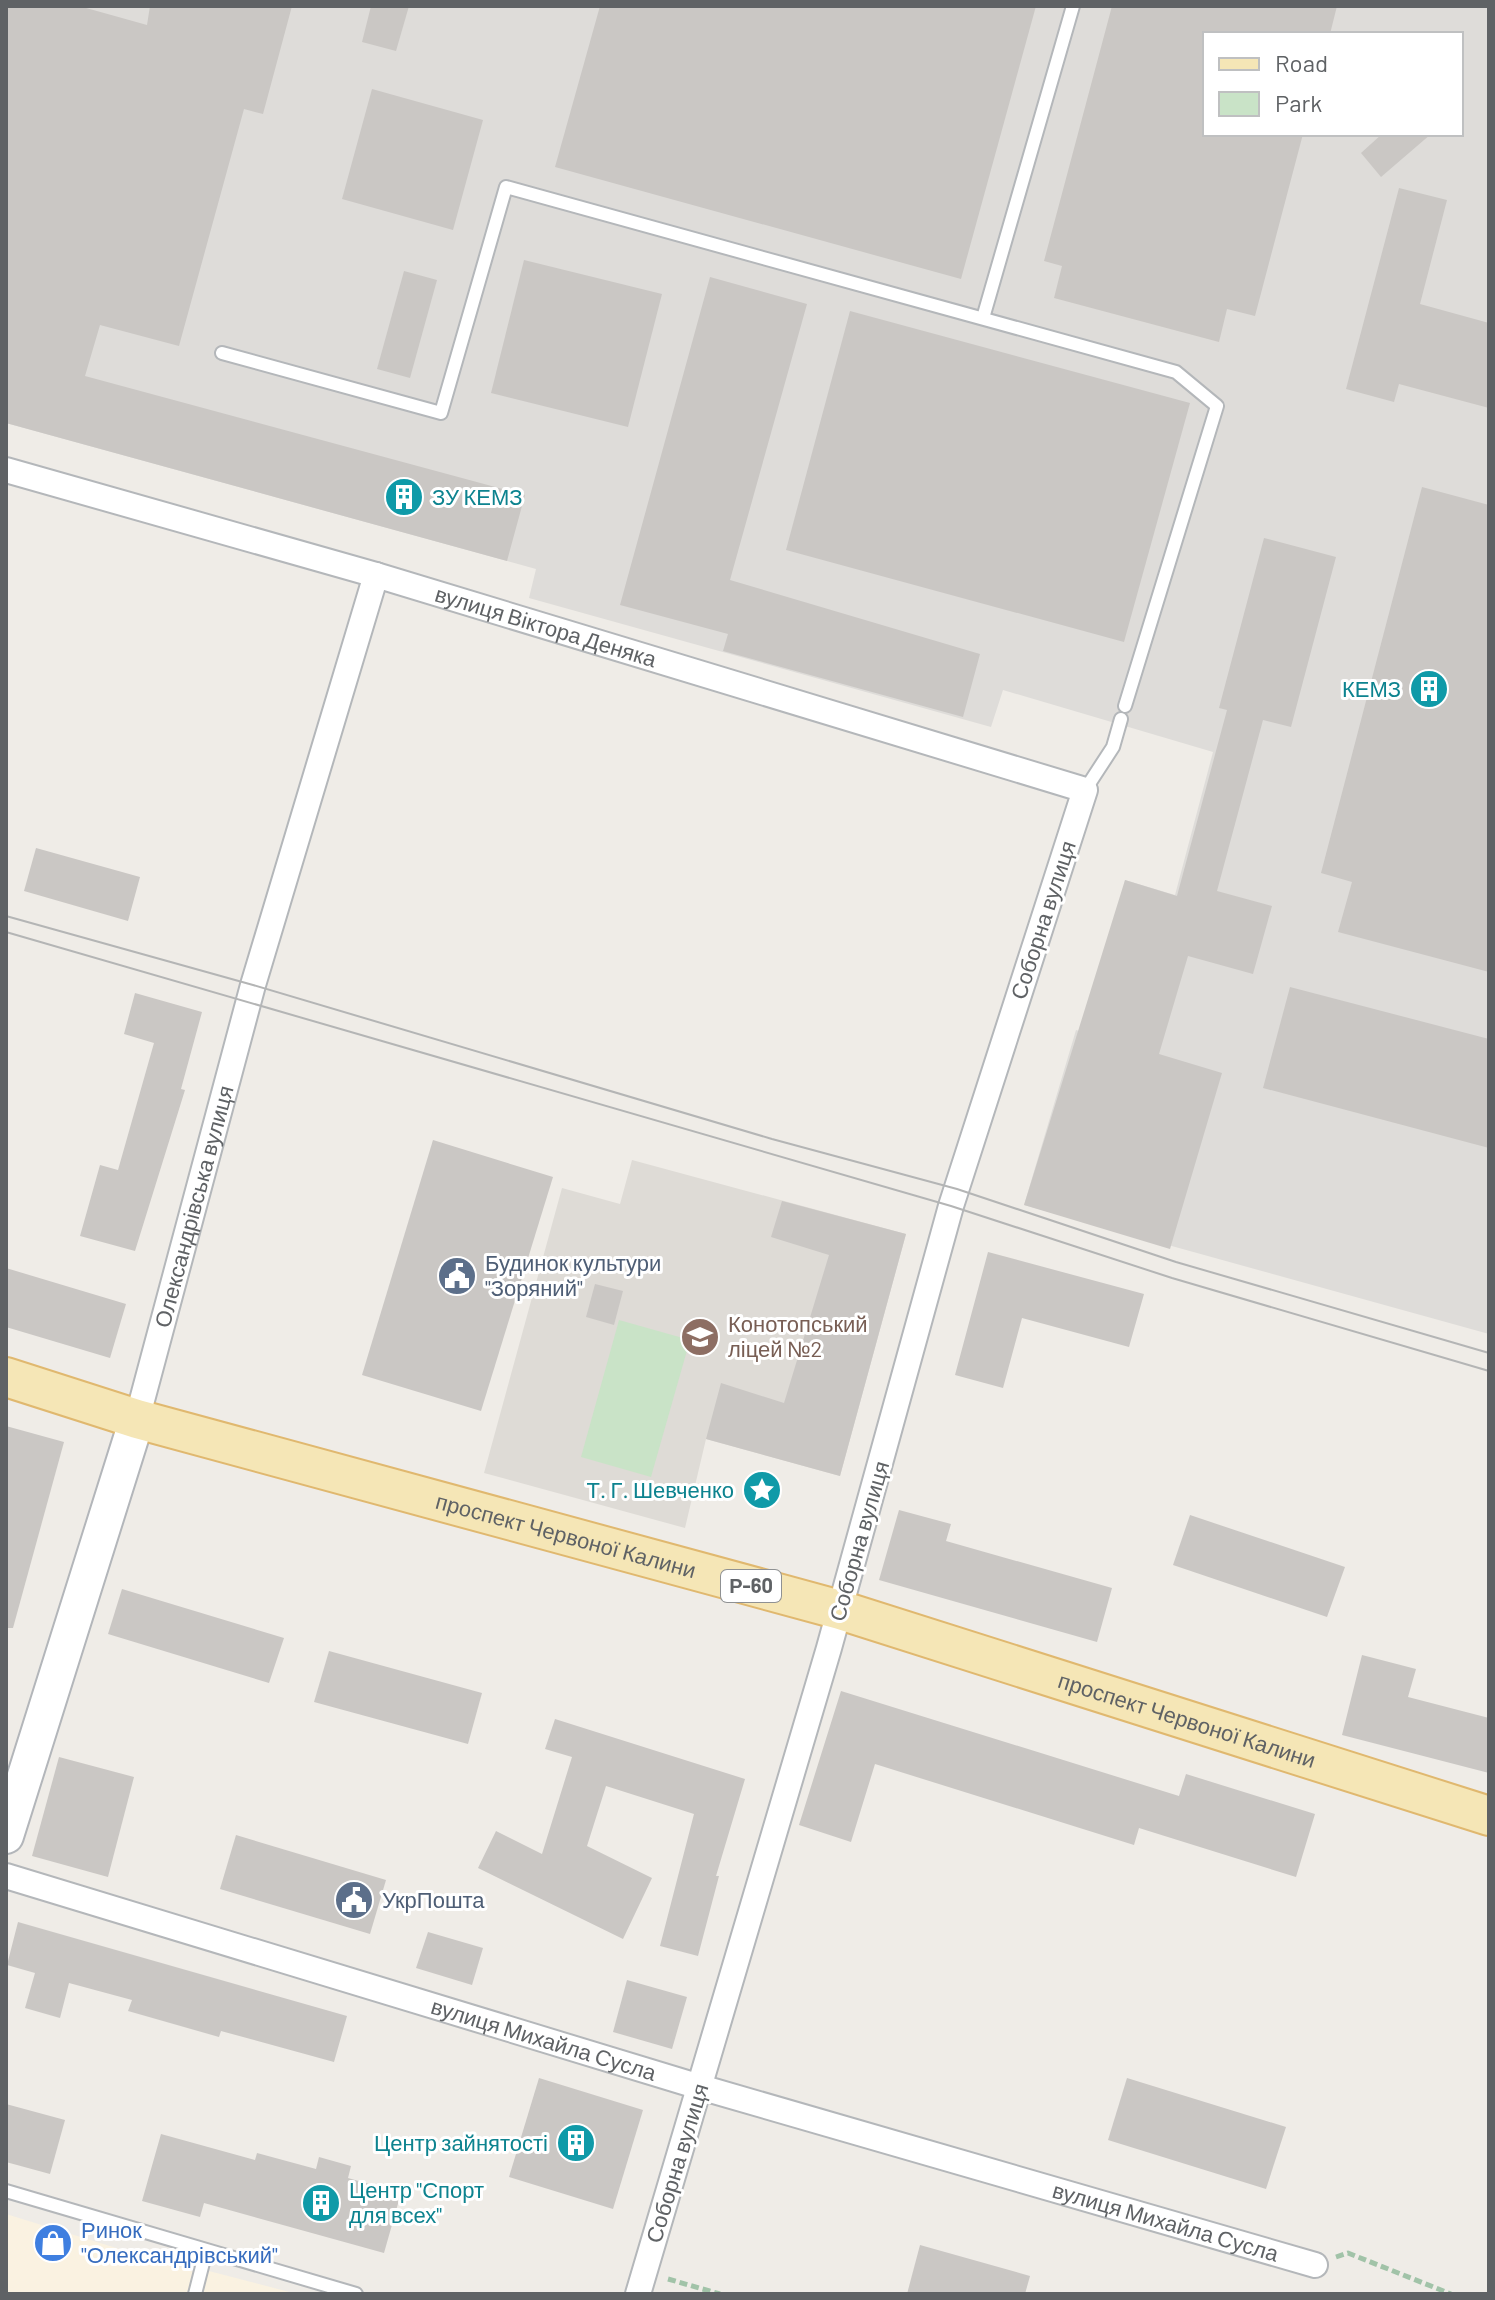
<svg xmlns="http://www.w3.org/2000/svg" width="1495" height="2300" font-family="Barlow,sans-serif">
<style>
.commercial{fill:#faf2e1}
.industrial{fill:#dedcd9;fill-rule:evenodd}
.education{fill:#dedbd6}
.green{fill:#c9e3c7}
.building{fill:#cac7c4}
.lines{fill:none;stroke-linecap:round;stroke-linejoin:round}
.service-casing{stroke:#b4b7ba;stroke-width:16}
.minor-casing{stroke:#b4b7ba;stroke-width:28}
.secondary-casing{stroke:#b3b6ba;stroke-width:38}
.primary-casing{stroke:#e0b86f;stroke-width:42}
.path{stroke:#a1c3a8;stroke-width:5;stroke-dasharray:8 4;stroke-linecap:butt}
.service{stroke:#fff;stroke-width:12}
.minor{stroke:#fff;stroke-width:24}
.secondary{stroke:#fff;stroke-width:34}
.primary{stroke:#f5e6b6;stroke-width:38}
.tram{stroke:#b4b5b5;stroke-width:2}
.labels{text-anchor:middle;stroke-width:6;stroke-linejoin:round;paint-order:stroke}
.shield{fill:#fff;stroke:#8f9193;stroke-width:2}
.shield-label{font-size:20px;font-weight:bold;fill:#5f6265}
.culture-label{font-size:22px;fill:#0d838f;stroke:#fff;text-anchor:end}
.street-label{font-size:22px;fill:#5f6265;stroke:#fff}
.service-label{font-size:22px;fill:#4e5e75;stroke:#fff;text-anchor:start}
.education-label{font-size:22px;fill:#785e54;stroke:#fff;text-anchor:start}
.shop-label{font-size:22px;fill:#366cbe;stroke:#fff;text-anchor:start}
</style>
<rect width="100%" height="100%" fill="#efece7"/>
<!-- commercial -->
<g class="commercial">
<path d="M 6,2214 L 194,2272 L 188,2294 L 6,2294 Z"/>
<path d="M 205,2270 L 297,2294 L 198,2294 Z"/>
</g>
<!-- industrial -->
<path class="industrial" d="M 6,6 L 1489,6 L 1489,1334 L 1024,1205 L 1076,1030 L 1103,1038 L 1125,880 L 1175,895 L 1213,752 L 1003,690 L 991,727 L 529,598 L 536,569 L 6,423 ZM 1205,34 L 1461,34 L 1461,134 L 1205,134 Z"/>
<!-- education -->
<path class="education" d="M 632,1160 L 906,1234 L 840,1476 L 706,1439 L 685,1528 L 484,1473 L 562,1188 L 620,1204 Z"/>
<!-- green -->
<path class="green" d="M 619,1320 L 690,1340 L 651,1477 L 581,1457 Z"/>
<!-- building -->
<g class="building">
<path d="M 6,6 L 79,6 L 147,25 L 150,6 L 292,6 L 263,114 L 244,109 L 179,346 L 100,325 L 85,376 L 525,495 L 507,561 L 6,423 Z"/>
<path d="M 371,6 L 409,6 L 396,51 L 362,42 Z"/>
<path d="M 600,6 L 1036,6 L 961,279 L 555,167 Z"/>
<path d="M 1112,6 L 1337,6 L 1330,34 L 1205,34 L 1205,134 L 1303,134 L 1255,316 L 1227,309 L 1219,342 L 1054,298 L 1062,266 L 1044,261 Z"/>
<path d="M 372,89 L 483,120 L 453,230 L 342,199 Z"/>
<path d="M 1382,134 L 1431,134 L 1381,177 L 1361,153 Z"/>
<path d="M 1399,188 L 1447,200 L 1420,304 L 1489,323 L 1489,408 L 1399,384 L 1394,402 L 1346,389 Z"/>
<path d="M 524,260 L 662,294 L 628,427 L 491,393 Z"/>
<path d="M 404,271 L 437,280 L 410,378 L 377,369 Z"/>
<path d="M 710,277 L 807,304 L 730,580 L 980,654 L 963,717 L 723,651 L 728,634 L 620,605 Z"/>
<path d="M 850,311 L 1190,403 L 1124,642 L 786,550 Z"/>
<path d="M 1422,487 L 1489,505 L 1489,972 L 1338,932 L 1352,882 L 1321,873 Z"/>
<path d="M 1264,538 L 1336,557 L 1291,727 L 1263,720 L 1217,891 L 1272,906 L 1253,974 L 1188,956 L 1159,1054 L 1222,1073 L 1170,1249 L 1024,1205 L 1125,880 L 1177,896 L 1227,710 L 1219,708 Z"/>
<path d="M 36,848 L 140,877 L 128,921 L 24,891 Z"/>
<path d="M 1290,987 L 1489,1039 L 1489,1148 L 1263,1088 Z"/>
<path d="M 135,993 L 202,1012 L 181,1089 L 185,1090 L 135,1251 L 80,1236 L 100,1165 L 118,1170 L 154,1043 L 124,1034 Z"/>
<path d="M 433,1140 L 553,1177 L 481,1411 L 362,1375 Z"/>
<path d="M 782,1201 L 906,1234 L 840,1476 L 706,1439 L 721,1383 L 784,1403 L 829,1255 L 771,1237 Z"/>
<path d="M 988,1252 L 1144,1294 L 1129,1347 L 1022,1318 L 1003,1388 L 955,1375 Z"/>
<path d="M 6,1268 L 126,1304 L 110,1358 L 6,1327 Z"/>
<path d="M 595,1284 L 623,1291 L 614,1325 L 586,1317 Z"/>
<path d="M 6,1426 L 64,1442 L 13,1628 L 6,1628 Z"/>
<path d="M 899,1510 L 951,1524 L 946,1541 L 1112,1588 L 1097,1642 L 879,1580 Z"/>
<path d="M 1190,1515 L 1345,1567 L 1327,1617 L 1173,1565 Z"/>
<path d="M 122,1589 L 284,1638 L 269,1683 L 108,1634 Z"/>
<path d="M 329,1651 L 482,1693 L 468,1744 L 314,1702 Z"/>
<path d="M 1362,1655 L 1416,1669 L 1408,1697 L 1489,1718 L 1489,1773 L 1342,1735 Z"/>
<path d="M 841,1691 L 1179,1796 L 1186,1774 L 1315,1814 L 1296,1877 L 1139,1828 L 1134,1845 L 875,1764 L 851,1842 L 799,1825 Z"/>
<path d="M 555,1719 L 745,1779 L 716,1876 L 719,1876 L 698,1956 L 660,1946 L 694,1814 L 606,1786 L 587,1846 L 652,1878 L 623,1939 L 478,1868 L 496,1831 L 542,1854 L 572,1757 L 545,1749 Z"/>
<path d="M 59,1757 L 134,1777 L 108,1877 L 32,1856 Z"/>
<path d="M 236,1835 L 386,1880 L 370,1934 L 220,1889 Z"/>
<path d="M 18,1922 L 347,2016 L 334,2062 L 221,2031 L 219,2037 L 128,2011 L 132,2000 L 69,1983 L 60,2018 L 25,2008 L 35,1973 L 7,1965 Z"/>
<path d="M 428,1932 L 483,1948 L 472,1985 L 416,1968 Z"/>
<path d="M 627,1980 L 687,1997 L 672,2049 L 613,2032 Z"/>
<path d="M 539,2078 L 643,2110 L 613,2209 L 509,2177 Z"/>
<path d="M 1127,2078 L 1286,2127 L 1266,2189 L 1108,2140 Z"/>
<path d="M 6,2104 L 65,2120 L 50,2174 L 6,2162 Z"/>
<path d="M 161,2134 L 255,2160 L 257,2153 L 316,2169 L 319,2157 L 351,2166 L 348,2178 L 401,2193 L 384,2253 L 204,2203 L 200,2217 L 142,2201 Z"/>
<path d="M 920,2245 L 1030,2276 L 1025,2294 L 907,2294 Z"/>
</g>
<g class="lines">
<defs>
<g id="service">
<path d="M 983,318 L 1073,6"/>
<path d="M 222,353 L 441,413 L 506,187 L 1176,372 L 1217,406 L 1125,706"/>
<path d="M 1085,790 L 1113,747 L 1121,719"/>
<path d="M 6,2191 L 356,2294"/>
<path d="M 195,2294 L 206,2251"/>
</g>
<g id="minor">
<path id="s1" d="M 6,470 L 376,575 L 1085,790 L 951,1206 L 829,1648 L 638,2294"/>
<path id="s2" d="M 137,1419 L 253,985 L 376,575"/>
<path id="s3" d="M 6,1876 L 700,2087 L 1315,2265"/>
</g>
<path id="secondary" d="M 6,1836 L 137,1419"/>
<g id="primary">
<path id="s4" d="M 6,1377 L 137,1419 L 840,1610 L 1489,1816"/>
</g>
</defs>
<!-- service casing -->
<use href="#service" class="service-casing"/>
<!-- minor casing -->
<use href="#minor" class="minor-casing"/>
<!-- secondary casing -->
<use href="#secondary" class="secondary-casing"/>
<!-- primary casing -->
<use href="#primary" class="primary-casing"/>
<!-- path -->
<g class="path">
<path d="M 1336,2257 L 1348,2253 L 1451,2294"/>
<path d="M 668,2279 L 720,2294"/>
</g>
<!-- service -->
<use href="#service" class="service"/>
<!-- minor -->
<use href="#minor" class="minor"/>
<!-- secondary -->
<use href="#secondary" class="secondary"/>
<!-- primary -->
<use href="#primary" class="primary"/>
<!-- tram -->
<g class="tram">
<path d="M 6,916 L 253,985 L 772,1139 L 957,1189 L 1176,1262 L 1489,1353"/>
<path d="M 6,932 L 951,1206 L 1172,1278 L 1489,1371"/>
</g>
</g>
<!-- icons -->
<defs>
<symbol id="building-disc" viewBox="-11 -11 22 22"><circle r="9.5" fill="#0f9aa8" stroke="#fff"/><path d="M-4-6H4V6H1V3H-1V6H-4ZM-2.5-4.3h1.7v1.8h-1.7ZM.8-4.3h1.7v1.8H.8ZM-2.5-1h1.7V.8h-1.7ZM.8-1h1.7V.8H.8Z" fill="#fff"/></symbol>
<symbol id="civic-disc" viewBox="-11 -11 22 22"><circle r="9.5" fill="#5c6f8a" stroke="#fff"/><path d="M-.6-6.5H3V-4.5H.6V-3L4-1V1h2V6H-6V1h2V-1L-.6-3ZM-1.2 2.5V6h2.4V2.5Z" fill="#fff"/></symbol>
<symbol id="school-disc" viewBox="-11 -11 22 22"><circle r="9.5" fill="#8d6e63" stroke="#fff"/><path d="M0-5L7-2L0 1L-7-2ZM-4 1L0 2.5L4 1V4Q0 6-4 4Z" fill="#fff"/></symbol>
<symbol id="sight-disc" viewBox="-11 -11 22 22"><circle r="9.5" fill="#0f9aa8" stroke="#fff"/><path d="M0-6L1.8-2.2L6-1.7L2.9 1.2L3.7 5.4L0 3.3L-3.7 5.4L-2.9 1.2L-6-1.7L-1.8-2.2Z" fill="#fff"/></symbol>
<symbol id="shop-disc" viewBox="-11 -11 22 22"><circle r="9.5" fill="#3f7fe0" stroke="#fff"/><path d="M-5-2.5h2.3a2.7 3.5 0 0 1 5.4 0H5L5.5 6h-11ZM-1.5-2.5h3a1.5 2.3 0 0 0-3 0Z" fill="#fff"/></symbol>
</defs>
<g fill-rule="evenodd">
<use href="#building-disc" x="382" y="475" width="44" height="44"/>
<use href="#building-disc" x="1407" y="667" width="44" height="44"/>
<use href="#civic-disc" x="435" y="1254" width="44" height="44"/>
<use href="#school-disc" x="678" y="1315" width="44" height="44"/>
<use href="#sight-disc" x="740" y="1468" width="44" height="44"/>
<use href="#civic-disc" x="332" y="1878" width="44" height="44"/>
<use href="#building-disc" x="554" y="2121" width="44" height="44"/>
<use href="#building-disc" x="299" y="2181" width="44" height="44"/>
<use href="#shop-disc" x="31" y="2221" width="44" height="44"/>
</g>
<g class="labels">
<!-- shield labels -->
<rect class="shield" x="721" y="1570" width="60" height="32" rx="6"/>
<g class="shield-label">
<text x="751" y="1593">Р-60</text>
</g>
<!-- culture labels -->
<g class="culture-label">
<text x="432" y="505" text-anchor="start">ЗУ КЕМЗ</text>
<text x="1401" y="697">КЕМЗ</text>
<text x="734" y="1498">Т. Г. Шевченко</text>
<text x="548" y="2151">Центр зайнятості</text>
<text x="349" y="2198" text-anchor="start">Центр "Спорт<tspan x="349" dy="25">для всех"</tspan></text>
</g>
<!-- street labels -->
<g class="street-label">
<text dy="8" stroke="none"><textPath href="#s1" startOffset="562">вулиця Віктора Деняка</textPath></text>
<text transform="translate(1043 920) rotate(-72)" y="8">Соборна вулиця</text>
<text dy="8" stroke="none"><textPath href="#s2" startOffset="220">Олександрівська вулиця</textPath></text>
<text dy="8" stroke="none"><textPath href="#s4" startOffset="582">проспект Червоної Калини</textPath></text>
<text transform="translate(859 1541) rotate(-74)" y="8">Соборна вулиця</text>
<text dy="8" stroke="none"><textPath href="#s4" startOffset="1230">проспект Червоної Калини</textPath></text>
<text dy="8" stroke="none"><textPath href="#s3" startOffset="562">вулиця Михайла Сусла</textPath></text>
<text transform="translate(677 2163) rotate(-73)" y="8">Соборна вулиця</text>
<text dy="8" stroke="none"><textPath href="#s3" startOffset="1210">вулиця Михайла Сусла</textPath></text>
</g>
<!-- service labels -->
<g class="service-label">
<text x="485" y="1271">Будинок культури<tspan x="485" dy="25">"Зоряний"</tspan></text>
<text x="382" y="1908">УкрПошта</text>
</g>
<!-- education labels -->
<g class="education-label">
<text x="728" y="1332">Конотопський<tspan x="728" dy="25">ліцей №2</tspan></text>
</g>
<!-- shop labels -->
<g class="shop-label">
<text x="81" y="2238">Ринок<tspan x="81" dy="25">"Олександрівський"</tspan></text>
</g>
</g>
<!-- border -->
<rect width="1495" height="2300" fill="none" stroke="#5f6265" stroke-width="16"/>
<!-- legend -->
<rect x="1203" y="32" width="260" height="104" fill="#ffffff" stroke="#bfc0c1" stroke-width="2"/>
<rect x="1219" y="58" width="40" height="12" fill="#f5e6b6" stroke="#bfc0c1" stroke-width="2"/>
<text x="1275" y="72" font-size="24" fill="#5f6265">Road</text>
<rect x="1219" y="92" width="40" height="24" fill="#c9e3c7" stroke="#bfc0c1" stroke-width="2"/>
<text x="1275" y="112" font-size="24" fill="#5f6265">Park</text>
</svg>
